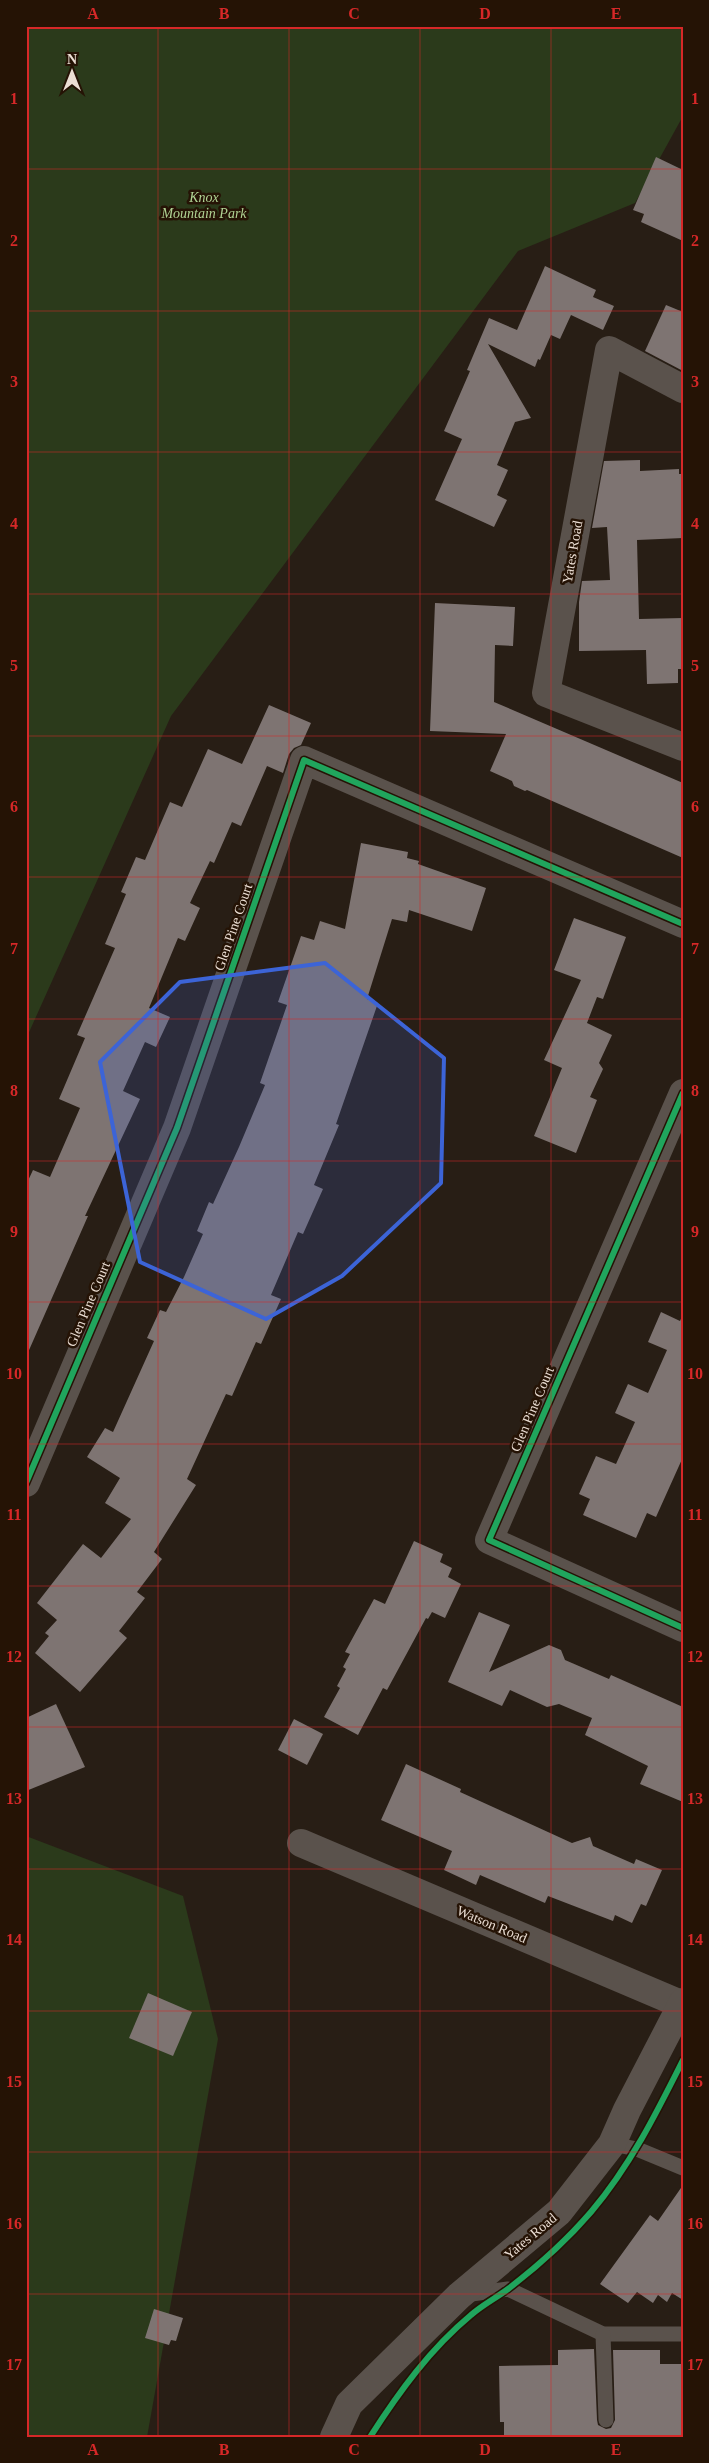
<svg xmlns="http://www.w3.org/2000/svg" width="709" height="2463" font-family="Georgia,serif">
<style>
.green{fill:#2b3a1b}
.building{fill:#7e7472}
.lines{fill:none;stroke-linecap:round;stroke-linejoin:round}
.lane{stroke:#5a524c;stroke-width:15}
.street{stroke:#5a524c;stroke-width:28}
.cycleway-casing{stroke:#251305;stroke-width:9}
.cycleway{stroke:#20a55d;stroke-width:6}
.marked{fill:#3c64d7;fill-opacity:0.2;stroke:#3c64d7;stroke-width:4;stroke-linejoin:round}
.grid{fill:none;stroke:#d62828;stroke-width:1;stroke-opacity:0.55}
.labels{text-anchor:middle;stroke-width:5;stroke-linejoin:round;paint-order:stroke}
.park-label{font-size:14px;font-style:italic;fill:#b0d394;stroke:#251305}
.street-label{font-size:14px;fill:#ebded4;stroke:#251305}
.neatline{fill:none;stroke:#d62828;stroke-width:2}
.grid-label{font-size:16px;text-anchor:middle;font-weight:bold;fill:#d62828}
</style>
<rect width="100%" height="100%" fill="#281e15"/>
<!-- green -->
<g class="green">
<path d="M 26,26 L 683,26 L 683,116 L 635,203 L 518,251 L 171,716 L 26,1039 Z"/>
<path d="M 26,1836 L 183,1896 L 218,2039 L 147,2437 L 26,2437 Z"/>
</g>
<!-- building -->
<g class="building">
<path d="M 656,157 L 683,170 L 683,241 L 641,222 L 644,214 L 633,210 Z"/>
<path d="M 545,266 L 596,290 L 593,297 L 614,306 L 603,330 L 571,315 L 560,339 L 551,335 L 540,360 L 538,359 L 535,367 L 488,344 L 531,418 L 515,422 L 497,465 L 508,470 L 497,495 L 507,500 L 494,527 L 435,500 L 462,439 L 444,431 L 470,371 L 467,370 L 489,318 L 517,330 Z"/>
<path d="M 666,305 L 683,312 L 683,371 L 645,351 Z"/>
<path d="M 640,460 L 640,471 L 679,469 L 679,474 L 683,474 L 683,538 L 637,540 L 639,619 L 683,618 L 683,669 L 678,669 L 678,683 L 647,684 L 646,650 L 579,651 L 579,602 L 582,581 L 610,580 L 607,527 L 592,528 L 604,461 Z"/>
<path d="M 435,603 L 515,607 L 513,646 L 495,645 L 494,702 L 683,783 L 683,858 L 527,790 L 525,791 L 514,786 L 512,781 L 490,771 L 506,734 L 430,731 Z"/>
<path d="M 269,705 L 311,723 L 301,745 L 294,748 L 289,754 L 283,773 L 267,766 L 241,826 L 232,822 L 214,863 L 210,861 L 190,903 L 200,908 L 185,941 L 178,938 L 149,1008 L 170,1017 L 156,1047 L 145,1042 L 123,1091 L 140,1099 L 85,1216 L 88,1216 L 26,1357 L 26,1185 L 33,1170 L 50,1177 L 80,1108 L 59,1099 L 85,1038 L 77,1035 L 115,948 L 105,944 L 126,894 L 121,892 L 136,857 L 145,860 L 170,802 L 182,807 L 208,749 L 242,764 Z"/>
<path d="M 361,843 L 408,852 L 407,858 L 419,861 L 418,864 L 486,888 L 472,931 L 409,910 L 407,922 L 392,919 L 367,999 L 378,1003 L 336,1124 L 339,1125 L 314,1185 L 323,1189 L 303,1234 L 298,1232 L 271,1295 L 281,1299 L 261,1344 L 256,1342 L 232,1396 L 226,1394 L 187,1479 L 196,1485 L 154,1552 L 162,1559 L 137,1592 L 145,1598 L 119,1631 L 127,1638 L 80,1692 L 35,1653 L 49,1636 L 45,1633 L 57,1620 L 37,1603 L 83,1544 L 101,1558 L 131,1519 L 105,1503 L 120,1478 L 87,1457 L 105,1428 L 113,1432 L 154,1341 L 147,1338 L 160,1310 L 166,1312 L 184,1277 L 203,1234 L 197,1231 L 209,1202 L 213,1204 L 239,1147 L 265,1085 L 260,1083 L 287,1005 L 278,1002 L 301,936 L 314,940 L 320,921 L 345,929 Z"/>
<path d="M 574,918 L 626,937 L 603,999 L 597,997 L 587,1023 L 612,1035 L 599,1063 L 603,1069 L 590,1097 L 597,1100 L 576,1153 L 534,1136 L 562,1068 L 544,1060 L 581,980 L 554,970 Z"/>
<path d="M 661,1312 L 680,1321 L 683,1314 L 683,1457 L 656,1517 L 647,1513 L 636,1538 L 583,1515 L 590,1499 L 579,1494 L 596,1456 L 616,1464 L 635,1422 L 615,1413 L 628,1384 L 648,1393 L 667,1350 L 648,1342 Z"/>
<path d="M 414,1541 L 443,1554 L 440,1562 L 452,1568 L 448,1577 L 461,1584 L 445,1618 L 432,1612 L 428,1619 L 426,1618 L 387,1690 L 383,1688 L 358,1735 L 324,1717 L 340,1688 L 337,1686 L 346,1669 L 343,1667 L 350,1654 L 345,1652 L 374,1599 L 385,1604 Z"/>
<path d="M 479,1612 L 510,1625 L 489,1672 L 549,1645 L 561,1650 L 565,1660 L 609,1679 L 611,1675 L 683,1707 L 683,1802 L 640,1784 L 648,1766 L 585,1735 L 592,1718 L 559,1704 L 547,1707 L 510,1690 L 502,1706 L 448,1682 Z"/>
<path d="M 56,1704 L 85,1767 L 26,1791 L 26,1718 Z"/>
<path d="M 294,1719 L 323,1734 L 307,1765 L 278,1750 Z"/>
<path d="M 406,1764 L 461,1789 L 460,1792 L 572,1843 L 590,1837 L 593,1846 L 634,1864 L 636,1859 L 662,1870 L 646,1906 L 641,1904 L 632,1923 L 615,1915 L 613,1921 L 548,1896 L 545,1903 L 480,1875 L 476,1885 L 444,1870 L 452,1851 L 381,1820 Z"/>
<path d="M 148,1993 L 192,2012 L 173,2056 L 129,2038 Z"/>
<path d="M 683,2185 L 683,2300 L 672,2293 L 667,2302 L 658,2295 L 653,2303 L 637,2292 L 628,2303 L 600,2284 L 650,2215 L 658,2221 Z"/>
<path d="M 154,2309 L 183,2318 L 176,2341 L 171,2340 L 169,2345 L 145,2338 Z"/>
<path d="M 594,2349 L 597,2420 L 598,2425 L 606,2429 L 611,2428 L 615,2420 L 613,2350 L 660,2350 L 660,2364 L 683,2364 L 683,2437 L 504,2437 L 504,2422 L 500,2422 L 499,2366 L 558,2365 L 558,2350 Z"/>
</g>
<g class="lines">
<!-- lane -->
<g class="lane">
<path d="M 612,2144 L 637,2149 L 683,2168"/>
<path d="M 464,2295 L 508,2289 L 603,2334 L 683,2334"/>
<path d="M 603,2334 L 606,2420"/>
</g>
<!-- street -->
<g class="street">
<path d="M 683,389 L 609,350 L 546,693 L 683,747"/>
<path d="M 683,1093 L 489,1540 L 683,1628"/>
<path d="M 26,1483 L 177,1128 L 304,760 L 683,924"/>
<path d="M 301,1843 L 683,2005"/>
<path d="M 334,2437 L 349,2404 L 459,2296 L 559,2212 L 612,2144 L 627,2110 L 683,2002"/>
</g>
<defs>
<g id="cycleway">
<path d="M 683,1093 L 489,1540 L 683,1628"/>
<path d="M 26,1483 L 177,1128 L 304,760 L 683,924"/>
<path d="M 370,2437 C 399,2392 430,2349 471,2315 C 482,2305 496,2298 508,2289 C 538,2266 567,2240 591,2212 C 630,2166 656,2114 683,2060"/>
</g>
</defs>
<!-- cycleway casing -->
<use href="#cycleway" class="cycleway-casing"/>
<!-- cycleway -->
<use href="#cycleway" class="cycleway"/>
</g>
<!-- marked area -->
<path class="marked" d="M 325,963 L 444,1058 L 441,1183 L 342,1276 L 266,1319 L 140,1262 L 100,1062 L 180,982 Z"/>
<!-- grid -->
<path class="grid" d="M 158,26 L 158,2437M 289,26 L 289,2437M 420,26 L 420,2437M 551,26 L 551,2437M 26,169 L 683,169M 26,311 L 683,311M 26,452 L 683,452M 26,594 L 683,594M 26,736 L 683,736M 26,877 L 683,877M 26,1019 L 683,1019M 26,1161 L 683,1161M 26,1302 L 683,1302M 26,1444 L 683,1444M 26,1586 L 683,1586M 26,1727 L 683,1727M 26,1869 L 683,1869M 26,2011 L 683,2011M 26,2152 L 683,2152M 26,2294 L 683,2294"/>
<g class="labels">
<!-- park labels -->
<g class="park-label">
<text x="204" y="202">Knox<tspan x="204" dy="16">Mountain Park</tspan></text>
</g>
<!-- street labels -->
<g class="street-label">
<text transform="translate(572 552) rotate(-80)" y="5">Yates Road</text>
<text transform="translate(233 927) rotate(-71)" y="5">Glen Pine Court</text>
<text transform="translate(88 1304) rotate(-67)" y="5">Glen Pine Court</text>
<text transform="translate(532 1409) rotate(-67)" y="5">Glen Pine Court</text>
<text transform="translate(492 1924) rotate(23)" y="5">Watson Road</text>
<text transform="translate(530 2236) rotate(-40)" y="5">Yates Road</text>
</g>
</g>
<!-- border -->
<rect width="709" height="2463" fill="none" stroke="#251305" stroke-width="55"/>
<!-- north arrow -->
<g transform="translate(72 72)" stroke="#251305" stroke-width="4" paint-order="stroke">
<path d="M0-4L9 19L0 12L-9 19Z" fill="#ebded4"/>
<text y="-8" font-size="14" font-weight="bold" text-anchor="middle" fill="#ebded4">N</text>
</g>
<rect x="28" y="28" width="654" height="2408" class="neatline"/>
<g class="grid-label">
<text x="93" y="19">A</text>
<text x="224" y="19">B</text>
<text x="354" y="19">C</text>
<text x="485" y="19">D</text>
<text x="616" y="19">E</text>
<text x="14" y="104">1</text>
<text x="695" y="104">1</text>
<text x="14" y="246">2</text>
<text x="695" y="246">2</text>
<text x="14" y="387">3</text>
<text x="695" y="387">3</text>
<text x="14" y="529">4</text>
<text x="695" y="529">4</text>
<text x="14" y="671">5</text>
<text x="695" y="671">5</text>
<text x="14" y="812">6</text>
<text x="695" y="812">6</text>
<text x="14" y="954">7</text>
<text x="695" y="954">7</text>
<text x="14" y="1096">8</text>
<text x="695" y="1096">8</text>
<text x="14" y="1237">9</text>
<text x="695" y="1237">9</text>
<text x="14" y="1379">10</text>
<text x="695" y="1379">10</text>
<text x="14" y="1520">11</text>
<text x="695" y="1520">11</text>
<text x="14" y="1662">12</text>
<text x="695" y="1662">12</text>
<text x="14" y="1804">13</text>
<text x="695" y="1804">13</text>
<text x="14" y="1945">14</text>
<text x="695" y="1945">14</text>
<text x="14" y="2087">15</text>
<text x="695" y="2087">15</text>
<text x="14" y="2229">16</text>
<text x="695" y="2229">16</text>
<text x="14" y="2370">17</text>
<text x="695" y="2370">17</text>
<text x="93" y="2455">A</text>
<text x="224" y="2455">B</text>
<text x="354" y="2455">C</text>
<text x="485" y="2455">D</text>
<text x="616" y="2455">E</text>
</g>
</svg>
